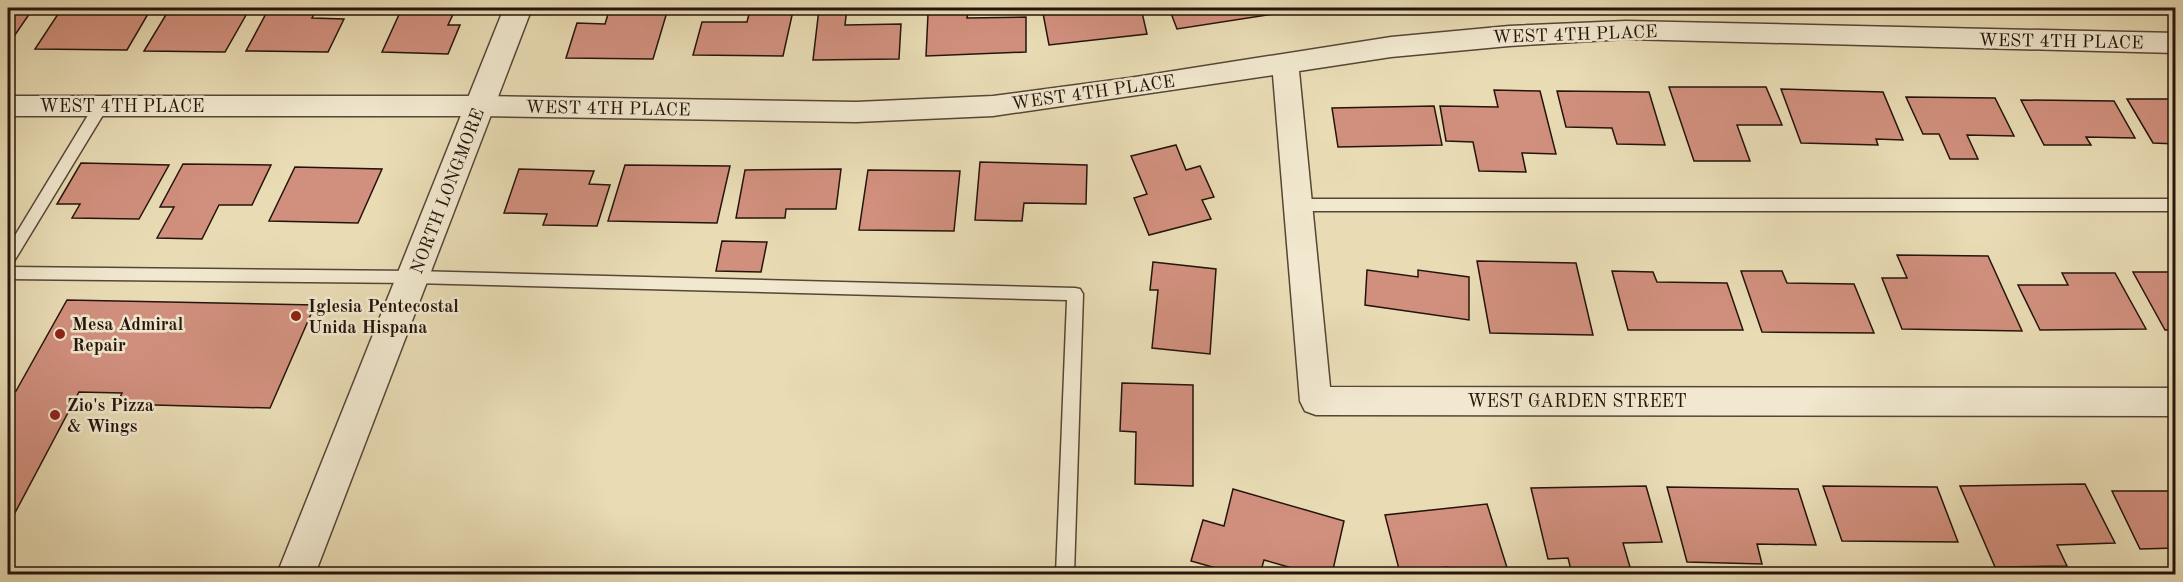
<svg xmlns="http://www.w3.org/2000/svg" width="2183" height="582" font-family="'Old Standard TT',serif">
<style>
.building{fill:#d1907e;stroke:#25140c;stroke-width:1.5}
.lines{fill:none;stroke-linecap:round;stroke-linejoin:round}
.service-casing{stroke:#564636;stroke-width:3}
.minor-casing{stroke:#564636;stroke-width:3}
.tertiary-casing{stroke:#564636;stroke-width:3}
.service{fill:#f1e8cf;fill-rule:evenodd}
.minor{fill:#f1e8cf;fill-rule:evenodd}
.tertiary{fill:#f1e8cf;fill-rule:evenodd}
.poi-dot{fill:#8f2418;stroke:#f1e8cf;stroke-width:2}
.labels{text-anchor:middle;stroke-width:5;stroke-linejoin:round;paint-order:stroke}
.street-label{font-size:18px;fill:#25140c;stroke:#f1e8cf}
.poi-label{font-size:18px;font-weight:bold;fill:#25140c;stroke:#f1e8cf;text-anchor:start}
</style>
<rect width="100%" height="100%" fill="#e9dcb5"/>
<filter id="stains"><feTurbulence type="fractalNoise" baseFrequency=".00333" numOctaves="4"/><feColorMatrix values="0 0 0 0 .2 0 0 0 0 .09 0 0 0 0 .02 0 0 0 .5 -.17"/></filter>
<radialGradient id="worn" r=".72"><stop offset=".6" stop-color="#630" stop-opacity="0"/><stop offset="1" stop-color="#630" stop-opacity=".3"/></radialGradient>
<!-- building -->
<g class="building">
<path d="M 62,8 L 133,8 L 130,14 L 148,14 L 127,50 L 35,49 Z"/>
<path d="M 170,8 L 250,8 L 225,52 L 144,51 Z"/>
<path d="M 269,8 L 317,8 L 312,18 L 344,19 L 328,52 L 246,51 Z"/>
<path d="M 402,8 L 456,8 L 448,25 L 460,25 L 448,54 L 382,52 Z"/>
<path d="M 847,8 L 845,25 L 901,24 L 899,59 L 813,60 L 819,9 Z"/>
<path d="M 1042,8 L 1141,8 L 1147,34 L 1049,45 Z"/>
<path d="M 1169,8 L 1271,8 L 1273,14 L 1177,29 Z"/>
<path d="M 750,10 L 793,11 L 783,56 L 693,55 L 702,22 L 747,22 Z"/>
<path d="M 609,11 L 667,12 L 653,59 L 566,58 L 577,23 L 605,24 Z"/>
<path d="M 8,13 L 30,13 L 8,45 Z"/>
<path d="M 968,13 L 967,18 L 1026,17 L 1026,52 L 926,56 L 928,14 Z"/>
<path d="M 1669,87 L 1766,87 L 1782,125 L 1737,125 L 1750,161 L 1694,161 Z"/>
<path d="M 1781,89 L 1883,92 L 1903,140 L 1876,139 L 1878,145 L 1801,143 Z"/>
<path d="M 1494,90 L 1540,91 L 1556,154 L 1522,153 L 1526,172 L 1479,171 L 1473,142 L 1446,141 L 1440,106 L 1498,107 Z"/>
<path d="M 1557,91 L 1649,92 L 1665,145 L 1617,144 L 1612,128 L 1566,127 Z"/>
<path d="M 1906,97 L 1995,98 L 2014,136 L 1967,135 L 1978,159 L 1950,159 L 1939,134 L 1923,134 Z"/>
<path d="M 2127,99 L 2176,99 L 2176,144 L 2153,143 Z"/>
<path d="M 2021,100 L 2114,101 L 2135,138 L 2086,137 L 2091,145 L 2044,145 Z"/>
<path d="M 1434,106 L 1442,145 L 1338,147 L 1332,108 Z"/>
<path d="M 1176,145 L 1186,170 L 1200,166 L 1214,197 L 1202,200 L 1211,219 L 1149,235 L 1134,198 L 1147,194 L 1131,156 Z"/>
<path d="M 980,162 L 1087,165 L 1086,204 L 1024,203 L 1022,221 L 975,220 Z"/>
<path d="M 81,163 L 169,165 L 139,219 L 72,218 L 80,204 L 57,204 Z"/>
<path d="M 183,164 L 271,165 L 252,205 L 219,205 L 202,239 L 157,238 L 174,207 L 160,207 Z"/>
<path d="M 625,165 L 730,166 L 717,223 L 608,221 Z"/>
<path d="M 295,167 L 382,169 L 358,223 L 269,221 Z"/>
<path d="M 519,169 L 594,171 L 589,184 L 610,185 L 597,226 L 543,225 L 547,214 L 504,213 Z"/>
<path d="M 841,169 L 836,209 L 786,209 L 785,218 L 736,218 L 745,170 Z"/>
<path d="M 868,170 L 960,171 L 954,231 L 859,230 Z"/>
<path d="M 722,241 L 767,242 L 761,272 L 716,271 Z"/>
<path d="M 1897,255 L 1988,256 L 2022,331 L 1902,329 L 1882,278 L 1907,278 Z"/>
<path d="M 1477,261 L 1576,263 L 1593,335 L 1490,333 Z"/>
<path d="M 1153,262 L 1216,269 L 1210,354 L 1152,348 L 1158,290 L 1150,290 Z"/>
<path d="M 1367,270 L 1418,277 L 1418,270 L 1469,277 L 1469,320 L 1365,305 Z"/>
<path d="M 1612,271 L 1653,272 L 1657,282 L 1727,283 L 1743,330 L 1628,330 Z"/>
<path d="M 1741,271 L 1782,271 L 1787,283 L 1854,284 L 1874,333 L 1762,332 Z"/>
<path d="M 2133,272 L 2176,272 L 2176,330 L 2165,330 Z"/>
<path d="M 2062,273 L 2115,273 L 2146,329 L 2040,330 L 2018,285 L 2068,285 Z"/>
<path d="M 67,300 L 315,305 L 270,408 L 117,404 L 122,393 L 79,392 L 8,526 L 8,391 L 16,391 Z"/>
<path d="M 1122,383 L 1193,385 L 1193,486 L 1135,484 L 1136,432 L 1120,431 Z"/>
<path d="M 2085,484 L 2115,543 L 2057,545 L 2067,566 L 1995,567 L 1960,486 Z"/>
<path d="M 1646,486 L 1662,542 L 1623,543 L 1632,574 L 1572,574 L 1568,558 L 1548,559 L 1531,488 Z"/>
<path d="M 1823,486 L 1937,487 L 1958,542 L 1842,541 Z"/>
<path d="M 1667,487 L 1798,489 L 1816,545 L 1757,544 L 1762,564 L 1687,562 Z"/>
<path d="M 1233,489 L 1344,521 L 1332,574 L 1313,574 L 1264,560 L 1260,574 L 1237,574 L 1191,561 L 1203,520 L 1224,526 Z"/>
<path d="M 2112,491 L 2176,491 L 2176,548 L 2140,549 Z"/>
<path d="M 1487,504 L 1509,574 L 1449,574 L 1447,567 L 1400,573 L 1385,515 Z"/>
</g>
<g class="lines">
<defs>
<g id="service">
<path d="M 101,101 L 106,102 L 108,106 L 106,110 L 13,263 L 8,265 L 8,247 L 96,102 Z"/>
<path d="M 1298,199 L 2176,199 L 2176,211 L 1298,211 L 1293,209 L 1291,205 L 1293,201 Z"/>
<path d="M 8,267 L 413,271 L 1075,288 L 1080,289 L 1083,294 L 1074,574 L 1056,574 L 1067,300 L 413,283 L 8,279 Z"/>
</g>
<path id="minor" d="M 1626,21 L 2176,33 L 2176,53 L 1626,39 L 1509,46 L 1391,57 L 1299,71 L 1330,387 L 2176,388 L 2176,416 L 1316,415 L 1305,411 L 1300,401 L 1273,75 L 993,116 L 856,122 L 480,116 L 8,116 L 8,96 L 480,96 L 856,102 L 993,96 L 1129,78 L 1391,37 L 1509,26 Z"/>
<path id="tertiary" d="M 504,8 L 532,8 L 315,574 L 277,574 Z"/>
</defs>
<!-- service casing -->
<use href="#service" class="service-casing"/>
<!-- minor casing -->
<use href="#minor" class="minor-casing"/>
<!-- tertiary casing -->
<use href="#tertiary" class="tertiary-casing"/>
<!-- service -->
<use href="#service" class="service"/>
<!-- minor -->
<use href="#minor" class="minor"/>
<!-- tertiary -->
<use href="#tertiary" class="tertiary"/>
</g>
<!-- markers -->
<g class="poi-dot">
<circle cx="296" cy="316" r="6"/>
<circle cx="60" cy="334" r="6"/>
<circle cx="55" cy="415" r="6"/>
</g>
<g class="labels">
<!-- street labels -->
<g class="street-label">
<text transform="translate(1575 34) rotate(-2)" y="6">WEST 4TH PLACE</text>
<text transform="translate(2061 41) rotate(1)" y="6">WEST 4TH PLACE</text>
<text transform="translate(1093 92) rotate(-8)" y="6">WEST 4TH PLACE</text>
<text x="122" y="112">WEST 4TH PLACE</text>
<text transform="translate(608 108) rotate(1)" y="6">WEST 4TH PLACE</text>
<text transform="translate(447 191) rotate(-69)" y="6">NORTH LONGMORE</text>
<text x="1577" y="407">WEST GARDEN STREET</text>
</g>
<!-- poi labels -->
<g class="poi-label">
<text x="308" y="312">Iglesia Pentecostal<tspan x="308" dy="21">Unida Hispana</tspan></text>
<text x="72" y="330">Mesa Admiral<tspan x="72" dy="21">Repair</tspan></text>
<text x="67" y="411">Zio's Pizza<tspan x="67" dy="21">&amp; Wings</tspan></text>
</g>
</g>
<!-- margin -->
<rect width="2183" height="582" fill="none" stroke="#e9dcb5" stroke-width="30"/>
<rect x="9" y="9" width="2165" height="564" fill="none" stroke="#25140c" stroke-width="3"/>
<rect x="15" y="15" width="2153" height="552" fill="none" stroke="#25140c" stroke-width="1.5"/>
<rect width="100%" height="100%" filter="url(#stains)"/>
<rect width="100%" height="100%" fill="url(#worn)"/>
</svg>
